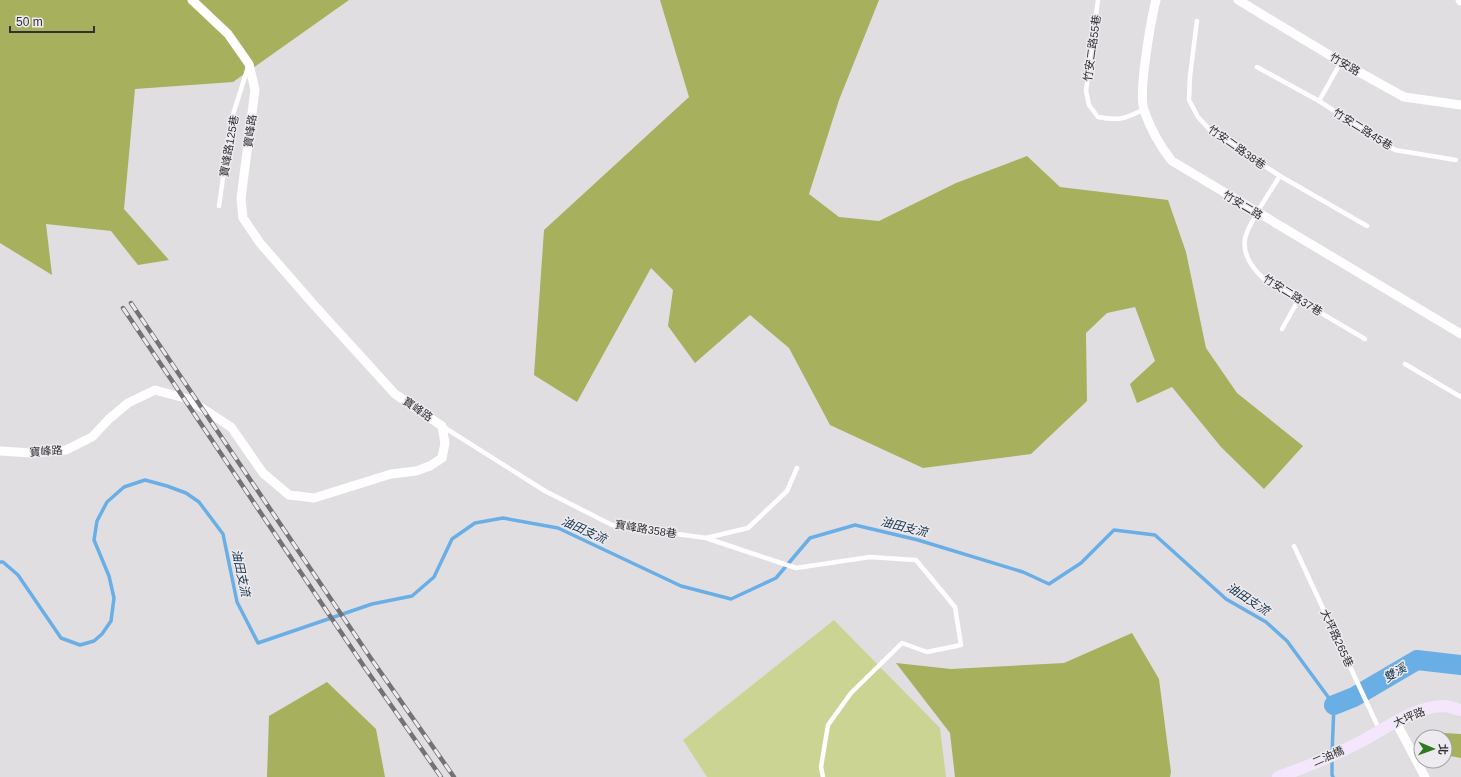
<svg xmlns="http://www.w3.org/2000/svg" width="1461" height="777" viewBox="0 0 1461 777" font-family="Helvetica,'Noto Sans TC',sans-serif">
<style>
.green{fill:#ccd493}
.forest{fill:#a7b05d}
.lines{fill:none;stroke-linecap:round;stroke-linejoin:round}
.stream{stroke:#6aaee6;stroke-width:3.5}
.river{stroke:#6aaee6;stroke-width:20}
.lane{stroke:#fff;stroke-width:4.5}
.street{stroke:#fff;stroke-width:9}
.secondary{stroke:#f3e6fd;stroke-width:12}
.rail-casing{stroke:#747275;stroke-width:4.5}
.rail{stroke:#eeebf0;stroke-width:3;stroke-dasharray:9;stroke-linecap:butt}
.labels{text-anchor:middle;stroke-width:3;stroke-linejoin:round;paint-order:stroke}
.street-label{font-size:11px;fill:#313032;stroke:#eeebf0}
.water-label{font-size:12px;font-style:italic;fill:#15334a;stroke:#eeebf0}
</style>
<rect width="100%" height="100%" fill="#e1dee2"/>
<path class="green" d="M834,620L940,728L946,777H707L683,740Z"/>
<g class="forest">
<path d="M0,0H349L233,82L135,89L124,209L169,260L138,265L111,231L46,224L52,275L0,243Z"/>
<path d="M660,0H879L839,100L809,194L839,217L879,221L956,183L1027,156L1060,187L1168,200L1186,252L1206,348L1237,393L1303,446L1264,489L1221,447L1172,387L1137,403L1130,384L1155,361L1135,307L1107,313L1086,333L1087,401L1031,454L923,468L830,425L789,348L750,315L695,363L668,326L673,290L651,268L577,402L534,375L544,230L689,97Z"/>
<path d="M1132,633L1159,679L1171,772L1170,777H955L950,733L896,663L951,669L1064,663Z"/>
<path d="M327,682L376,729L385,777H267L269,716Z"/>
<path d="M1444,733L1461,734V758L1445,755V737H1443Z"/>
</g>
<g class="lines">
<g class="stream">
<path d="M0,562H3L18,575L61,638L80,645L94,641L102,634L111,621L114,598L109,576L94,540L97,521L107,502L124,487L145,480L167,486L186,493L199,502L223,534L237,602L258,643L372,604L412,596L434,577L452,539L475,523L503,518L558,528L681,586L731,599L776,578L810,538L855,525L918,540L1023,572L1049,584L1081,563L1114,530L1155,535L1226,599L1266,622L1287,641L1334,705L1332,753"/>
<path d="M1332,759V775L1333,777"/>
</g>
<path class="river" d="M1334,705L1354,697L1417,660L1461,665"/>
<g class="lane">
<path d="M1098,0L1086,91L1089,105L1098,117C1118,121 1126,119 1144,109"/>
<path d="M1197,21L1190,76L1189,100L1198,117L1211,131L1280,176L1367,226"/>
<path d="M1257,67L1319,101L1395,150L1456,160"/>
<path d="M1319,101L1341,62"/>
<path d="M1280,176C1271,190 1247,225 1245,239C1242,256 1254,270 1265,280L1365,339"/>
<path d="M219,206L231,121L248,67"/>
<path d="M1282,329L1299,299"/>
<path d="M1405,364L1461,397"/>
<path d="M442,426L545,491L612,525L706,538L748,528L787,491L797,468"/>
<path d="M706,538L796,568L870,557L916,560L955,607L961,645L927,652L902,643L851,693L828,725L821,767L823,777"/>
<path d="M1294,546L1379,729"/>
</g>
<g class="street">
<path d="M1156,0C1151,20 1138,92 1144,110C1150,128 1160,146 1172,161L1461,334"/>
<path d="M1238,0L1341,62L1404,97L1461,105"/>
<path d="M1460,0L1461,1"/>
<path d="M0,451L32,453L66,450L92,437L109,419L128,403L155,390L188,399L231,427L263,473L289,495L314,498L391,474L416,471L430,466L442,458L445,443L442,426L395,394L314,305L260,243L243,218L241,198L255,90L249,64L228,34L192,0"/>
<path d="M1396,722L1425,777"/>
</g>
<path class="secondary" d="M1278,777C1306,767 1334,756 1360,742C1385,729 1413,707 1443,706C1449,706 1455,709 1461,710"/>
<defs>
<g id="rail">
<path d="M131,303L372,660L454,777"/>
<path d="M123,308L363,665L441,777"/>
</g>
</defs>
<use href="#rail" class="rail-casing"/>
<use href="#rail" class="rail"/>
</g>
<g class="labels">
<g class="street-label">
<text transform="translate(1092 48) rotate(-82)" y="4">竹安二路55巷</text>
<text transform="translate(1345 64) rotate(30)" y="4">竹安路</text>
<text transform="translate(1363 129) rotate(32)" y="4">竹安二路45巷</text>
<text transform="translate(250 131) rotate(-82)" y="4">寶峰路</text>
<text transform="translate(229 146) rotate(-80)" y="4">寶峰路125巷</text>
<text transform="translate(1237 147) rotate(35)" y="4">竹安二路38巷</text>
<text transform="translate(1243 205) rotate(31)" y="4">竹安二路</text>
<text transform="translate(1293 295) rotate(32)" y="4">竹安二路37巷</text>
<text transform="translate(418 409) rotate(34)" y="4">寶峰路</text>
<text transform="translate(46 451) rotate(-4)" y="4">寶峰路</text>
<text transform="translate(646 529) rotate(9)" y="4">寶峰路358巷</text>
<text transform="translate(1337 638) rotate(65)" y="4">大坪路265巷</text>
<text transform="translate(1409 717) rotate(-23)" y="4">大坪路</text>
<text transform="translate(1328 756) rotate(-24)" y="4">二油橋</text>
</g>
<g class="water-label">
<text transform="translate(904 527) rotate(14)" y="4">油田支流</text>
<text transform="translate(584 530) rotate(24)" y="4">油田支流</text>
<text transform="translate(241 573) rotate(78)" y="4">油田支流</text>
<text transform="translate(1248 599) rotate(33)" y="4">油田支流</text>
<text transform="translate(1395 673) rotate(-31)" y="4">雙溪</text>
</g>
</g>
<g transform="translate(1433 749) rotate(92)"><circle r="19" fill="#eeebf0" stroke="#a2a0a4"/>
<path d="M0-3L7 15L0 10L-7 15Z" fill="#2f791e"/>
<text y="-6" font-size="11" font-weight="bold" text-anchor="middle" fill="#313032">北</text>
</g>
<path d="M10 26v6h84v-6" fill="none" stroke="#313032" stroke-width="2"/>
<text x="16" y="26" font-size="12" fill="#313032" stroke="#eeebf0" stroke-width="3" paint-order="stroke">50 m</text>
</svg>
